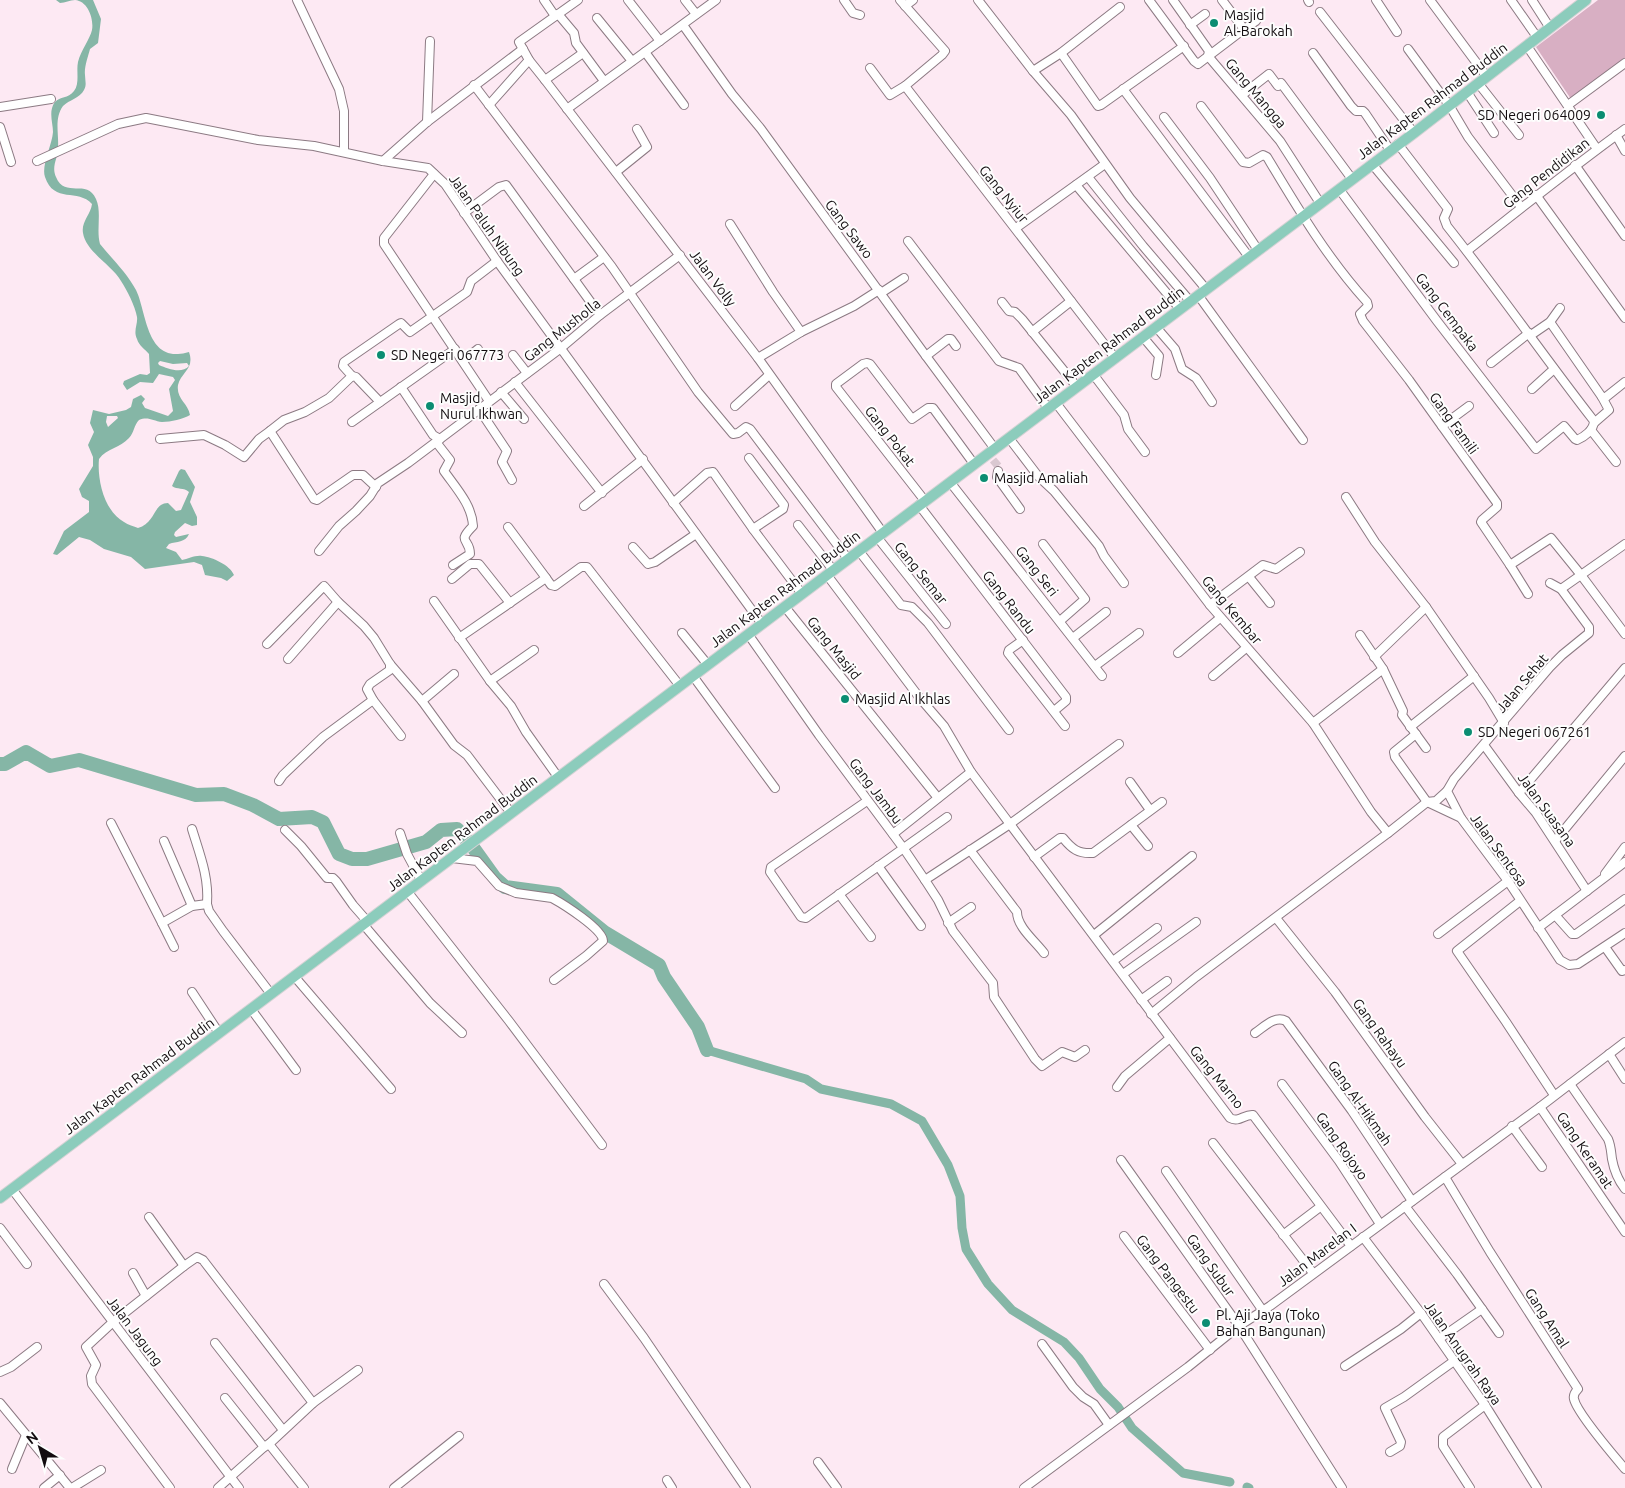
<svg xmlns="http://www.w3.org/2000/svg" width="1625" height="1488" viewBox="0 0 1625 1488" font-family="Ubuntu,sans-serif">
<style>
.green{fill:#d8afc3}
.water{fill:#85b6a6;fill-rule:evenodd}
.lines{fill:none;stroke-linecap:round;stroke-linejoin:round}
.canal{stroke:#85b6a6;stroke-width:9}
.river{stroke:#85b6a6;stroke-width:14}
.minor-tunnel{stroke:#dac8d1;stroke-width:8;stroke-dasharray:8 4;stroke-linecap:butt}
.minor-casing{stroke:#8c7a83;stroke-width:10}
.major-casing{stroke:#d4d3d4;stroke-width:12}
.minor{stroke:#fff;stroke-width:8}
.major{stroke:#8cccbc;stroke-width:10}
.poi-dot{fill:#0b8d72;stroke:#fdfdfd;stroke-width:2}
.labels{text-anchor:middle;stroke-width:4;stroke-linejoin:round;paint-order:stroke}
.poi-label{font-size:14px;fill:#120c0f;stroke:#fdfdfd;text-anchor:start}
.street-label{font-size:14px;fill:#120c0f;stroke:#fdfdfd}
</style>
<rect width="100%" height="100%" fill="#fde9f3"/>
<path class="green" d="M1598,0H1625V58L1571,99L1536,47Z"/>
<path class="water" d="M56,0H93L101,19L98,43L90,49C88,57 84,67 85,75C85,80 87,85 84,90C80,98 69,100 63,106C54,118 59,134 58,147C58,159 51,166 56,177C65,199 87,178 96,199C102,212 96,230 100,244C112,259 127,273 136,290C146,310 146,356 178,354C181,354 185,353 189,352C195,369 181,372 178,385C176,399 188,403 190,415C183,419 171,422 162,422C153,421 148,416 139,420C134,425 134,433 129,438C120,448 107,448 99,459C97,479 104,511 124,522C128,525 134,526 138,528C156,523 153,503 168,503L176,511L181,510L189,492C184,487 177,490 172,486L179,471L181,469L185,470L195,487L190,502L197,517V525L192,526L185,523L175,532L174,535L176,537L189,534C185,543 177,541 169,544L166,548L176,552L182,560C188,559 195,555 202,556C212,557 230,565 234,575L227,581L221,578L205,575L202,565L194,562L145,569L131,557L104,549L90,540L79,537L57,555L53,554L64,531L89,512V501L82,497L79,489L93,466V457L88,445L94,432L90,423L93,410L109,414L126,410L131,407L133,399L141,395L145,399L142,403L145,408L168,416L173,411L169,389L175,380L173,377L159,374L153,383L140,382L127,390L123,384L124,381L140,374L147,375L150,373L149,354C145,349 139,346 137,339C133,331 138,324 137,317C135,306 127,290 121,281C112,265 86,252 83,233C81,222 91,214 92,204C78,188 54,204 45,177C41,166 52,145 53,132C53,123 48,111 55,102C60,96 68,99 74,91C80,83 76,71 78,62C81,50 90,39 92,30C94,19 88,1 75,0C70,0 65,3 60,3ZM160,361L173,364L187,363L189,366C182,374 168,369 159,365L158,363ZM107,416H117L118,418L108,427L106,422Z"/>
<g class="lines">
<g class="canal">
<path d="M707,1050L806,1079L821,1089L891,1104L922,1121L948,1165L960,1196L962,1228L966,1249L988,1284L1012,1310L1064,1342L1079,1358L1100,1389L1118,1407L1132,1428L1183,1473L1230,1482"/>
<path d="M1247,1487L1249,1488"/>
</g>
<path class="river" d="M0,764H5L26,752L50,766L79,760L196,795L224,794L253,805L279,819L312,817L323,822L339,854L352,859H367L426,842L441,830L457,829L472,846L495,878L505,887L557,894L604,932L659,965L664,977L698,1027L707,1050"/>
<path class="minor-tunnel" d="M993,460L999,467L998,471"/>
<defs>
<g id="minor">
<path d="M297,0L339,89L344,111V152"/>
<path d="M544,0L555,16"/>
<path d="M578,0L519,42L529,60L545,80L758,358L883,533"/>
<path d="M628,0L660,41"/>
<path d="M685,0L696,14"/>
<path d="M844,0L853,13L860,15"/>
<path d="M900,0L945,51L942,55L905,86"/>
<path d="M978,0L1033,71L1071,115L1130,198L1206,289"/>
<path d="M1149,0L1194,61L1198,64L1244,29L1222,0"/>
<path d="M1173,0L1209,51L1208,56L1280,141L1320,203"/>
<path d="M1308,0L1309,2"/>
<path d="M1376,0L1397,32"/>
<path d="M1430,0L1487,77"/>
<path d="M1511,0L1537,37"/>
<path d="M1532,0L1550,28"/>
<path d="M905,6L913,0"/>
<path d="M1320,12L1414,133"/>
<path d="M558,14L574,33L576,43L604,81"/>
<path d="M597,18L632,61"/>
<path d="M683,25L732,94L761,129L926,356L995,449"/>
<path d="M1190,25L1205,14"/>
<path d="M1244,29L1256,21"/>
<path d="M1527,46L1597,149"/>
<path d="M1408,49L1449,105L1468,137L1521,207"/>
<path d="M645,52L684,105"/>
<path d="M1061,53L1098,106L1101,105L1184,46"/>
<path d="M1313,53L1351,106L1356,111H1363L1365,113L1390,150"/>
<path d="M870,68L890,95L905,86L1115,358"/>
<path d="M1033,71L1061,53L1120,7"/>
<path d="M545,80L583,53"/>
<path d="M1478,83L1519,135"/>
<path d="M474,85L612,267L698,392L733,434L738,433L746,427L750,429L848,559"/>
<path d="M1123,89L1249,257"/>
<path d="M1467,92L1494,133"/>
<path d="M1242,95L1269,74L1278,86L1281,83L1352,179"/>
<path d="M489,105L529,60"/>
<path d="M1568,105L1625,63"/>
<path d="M1201,106L1243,162L1249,163L1263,155L1267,157C1297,207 1327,258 1367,302L1368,306L1360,314L1363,321L1409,380L1497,503V507L1482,520L1481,522L1510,565L1551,538L1581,575L1625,634"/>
<path d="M0,107L51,99"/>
<path d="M567,109L716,0"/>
<path d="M1164,117L1210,178L1258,250"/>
<path d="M427,122L430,41"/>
<path d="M0,127L11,162"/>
<path d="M1616,135L1625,151"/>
<path d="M37,161L118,124L146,118L258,140L314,146L383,161L428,168L445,184L497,261L762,624"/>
<path d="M383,161L427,122L523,49"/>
<path d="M1372,164L1454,263"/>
<path d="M1575,165L1625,236"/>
<path d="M616,172L647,147L637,129"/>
<path d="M434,174L384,238V244L489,401"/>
<path d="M1088,177L1143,246L1190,301"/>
<path d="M1076,185L1180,309"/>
<path d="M1339,189L1437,321L1536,449L1564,426L1575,439L1577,440C1584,437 1594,430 1594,421C1544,357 1498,290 1447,226L1444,218L1448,209L1398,144"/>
<path d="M1536,195L1625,318"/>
<path d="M464,213L499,187L506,185L600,315"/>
<path d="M730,224L773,292L801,332"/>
<path d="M1016,228L1105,164"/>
<path d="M908,241L999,361L1019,368L1048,408"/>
<path d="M1467,251C1519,210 1571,168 1625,129"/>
<path d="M574,279L604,257"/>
<path d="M881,293L904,278"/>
<path d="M1198,295L1303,440"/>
<path d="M1002,302L1009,311L1015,312L1022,319L1077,387"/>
<path d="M1550,322L1602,397H1606L1625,382"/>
<path d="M1156,327L1175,349L1182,369L1196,378L1212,402"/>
<path d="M1032,332L1071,301"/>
<path d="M1531,335L1550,322L1560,308"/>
<path d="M1143,337L1159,356L1156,375"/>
<path d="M513,355L527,373"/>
<path d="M926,356L948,339H951L956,346"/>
<path d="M758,358L801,332L854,306L879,290"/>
<path d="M463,361L478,349"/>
<path d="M1491,363L1529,333"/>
<path d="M1093,374L1124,415L1128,429L1145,452"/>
<path d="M352,376L356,377L380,402"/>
<path d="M515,382L602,493"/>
<path d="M401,387L433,435L440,439"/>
<path d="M1532,389L1554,369"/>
<path d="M501,392L524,419"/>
<path d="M1056,403L1210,605L1313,723L1371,812L1388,833"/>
<path d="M735,406L769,375"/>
<path d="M479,409L507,451L502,462L512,480"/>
<path d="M352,422L455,349"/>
<path d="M1594,423L1609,410L1602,397"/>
<path d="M1442,426L1469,406"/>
<path d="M1591,430L1616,462"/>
<path d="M270,431L314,499L317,500L353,475H363L376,487"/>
<path d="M1009,438L1038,476L1054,491L1099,546L1104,556L1124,583"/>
<path d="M160,439L204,435L225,445L244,457L259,439L270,431L284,420L305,412L329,398L352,376L343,366L344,362L399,324L401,323L410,332L467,292L471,281L497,261"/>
<path d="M436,442L450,460L444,471C456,488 472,505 473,526C456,543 470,538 470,554L453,565"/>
<path d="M749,458L784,505L783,509L753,529"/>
<path d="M998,471L997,477L1020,509"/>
<path d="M950,482L1102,676"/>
<path d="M1346,497L1375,542L1426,607L1489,698L1504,723"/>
<path d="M925,501L836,387V384L863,364L867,363L870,364L912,419L928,408H933L974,464"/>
<path d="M673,503L707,473L713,472L753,529L802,594"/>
<path d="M919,505L1066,697V701L1054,711"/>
<path d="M584,506L643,459"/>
<path d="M798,525L833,570"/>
<path d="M877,537L946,624"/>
<path d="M1043,544L1085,599L1060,621"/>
<path d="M633,547L648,564L655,562L696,534"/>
<path d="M319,551L339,526L356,511L370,496L378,483L408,463L561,348L600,315L680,255"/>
<path d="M859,551L901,605L912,607L928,623L1009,730"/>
<path d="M1510,565L1528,594"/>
<path d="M827,575L919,697L944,726L971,772L1230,1118C1239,1123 1244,1114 1253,1115L1351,1246"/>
<path d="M1249,577L1270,603"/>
<path d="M546,578L551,585L555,586L581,567H587L680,686"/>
<path d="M452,579L470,564H479L510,603"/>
<path d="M1550,583L1561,589"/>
<path d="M434,601L490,681L511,706L526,732L558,777"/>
<path d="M1210,605L1263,565L1276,569L1300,552"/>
<path d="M785,607L938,798"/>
<path d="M682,633L708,665"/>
<path d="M748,634L819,735L904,849L925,880L938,900L953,931L993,983L994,997L1035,1059L1042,1066L1062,1052L1075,1057L1085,1050"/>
<path d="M1360,635L1383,669"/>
<path d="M459,638L546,578L508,527"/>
<path d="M1073,638L1106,612"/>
<path d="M1023,640L1009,650L1008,653L1065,726"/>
<path d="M267,644L324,586L338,602L364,626L374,638L390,664L422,701L454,745L467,755L511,813"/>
<path d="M1178,653L1220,618"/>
<path d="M1374,657L1426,607"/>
<path d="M288,659L338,602"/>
<path d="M1095,666L1139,633"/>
<path d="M693,676L775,788"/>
<path d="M1213,676L1246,648"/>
<path d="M490,681L534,650"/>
<path d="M373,700L401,736"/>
<path d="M422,701L454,674"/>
<path d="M1313,723L1383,669L1403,711L1402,715L1426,748"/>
<path d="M1410,727L1474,676"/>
<path d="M1416,734L1394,752L1395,757L1427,802L1461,818L1508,881L1560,960L1569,965L1578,964L1625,933"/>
<path d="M1484,745L1519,793L1536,813L1587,891"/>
<path d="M279,781L283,775L323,737L373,700L367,689L370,684L390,670V664"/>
<path d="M1130,782L1150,810"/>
<path d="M1519,793L1625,668"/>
<path d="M867,801L771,867L770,872L801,917L806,918L947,817"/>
<path d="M1461,818L1447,791L1454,779L1550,667L1562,655L1589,633V627L1561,589L1625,544"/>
<path d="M111,823L162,923L192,906L207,904L209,911L223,931L271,994"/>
<path d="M1131,825L1148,846"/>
<path d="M192,829C200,855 209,877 207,904"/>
<path d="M285,830L301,846L327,878H333L336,881L353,905L367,921"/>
<path d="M400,833L407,854L421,880"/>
<path d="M893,834L971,772"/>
<path d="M164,841L192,906"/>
<path d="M1555,841L1625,756"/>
<path d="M970,850L1017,912C1017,927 1035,941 1044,953"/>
<path d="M1034,857L1060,838H1063C1072,849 1078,854 1093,853L1162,802"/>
<path d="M452,858L477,861L499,886L516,893L552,898C563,904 603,929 603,941L586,956L554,980"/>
<path d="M878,866L921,926"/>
<path d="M1605,874L1625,847"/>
<path d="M925,880L1010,824L1119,744"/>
<path d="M407,891L509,1021L602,1145"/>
<path d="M839,894L871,937"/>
<path d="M1520,901L1457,951L1506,1022L1554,1095"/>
<path d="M1555,915L1572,934H1576L1625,899"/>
<path d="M1276,918L1335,992L1425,1117L1462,1164"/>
<path d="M162,923L174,947"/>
<path d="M948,923L971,907"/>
<path d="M363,924L430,1003L462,1033"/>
<path d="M1538,928L1625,862"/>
<path d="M1438,934L1508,881"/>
<path d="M1094,935L1192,856"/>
<path d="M1605,947L1622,971L1625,970"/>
<path d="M1113,961L1157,928"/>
<path d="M1123,974L1196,922"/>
<path d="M294,976L391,1089"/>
<path d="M192,992L219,1033"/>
<path d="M1141,1000L1167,981"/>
<path d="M251,1009L296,1070"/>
<path d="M1151,1014L1196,977L1388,833L1427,802L1436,801L1447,791"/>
<path d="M1255,1033C1264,1027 1275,1015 1286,1021L1352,1111L1412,1201"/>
<path d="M1609,1054L1625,1079"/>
<path d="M1282,1084L1339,1161L1380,1224"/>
<path d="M1570,1084L1608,1139C1611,1146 1611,1152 1612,1159C1614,1170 1618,1180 1625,1189"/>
<path d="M1117,1087L1125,1076L1170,1038"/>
<path d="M1540,1107L1625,1232"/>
<path d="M1512,1126L1542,1167"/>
<path d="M1213,1143L1313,1273"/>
<path d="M1121,1160L1239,1326L1342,1488"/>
<path d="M1166,1171L1263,1311"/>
<path d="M1445,1177L1490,1252L1578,1389C1575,1392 1573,1395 1574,1399C1577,1413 1614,1456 1625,1469"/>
<path d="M12,1189L239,1488"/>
<path d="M1405,1206L1457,1274L1499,1333"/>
<path d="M149,1217L184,1266"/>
<path d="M0,1228L27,1264"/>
<path d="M1283,1235L1320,1207"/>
<path d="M1124,1236L1210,1350"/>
<path d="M1363,1237L1423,1316L1485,1405L1537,1488"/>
<path d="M133,1273L146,1296"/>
<path d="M604,1284L644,1338L746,1488"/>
<path d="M1439,1339L1482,1309"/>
<path d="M215,1343L283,1430"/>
<path d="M1042,1344L1073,1387L1083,1397L1094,1404L1109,1425"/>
<path d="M1345,1366L1401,1329L1421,1313"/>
<path d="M0,1372L11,1367L37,1347"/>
<path d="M225,1398L264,1447"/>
<path d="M0,1403L70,1488"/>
<path d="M269,1444L304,1488"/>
<path d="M1390,1452L1400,1446L1401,1442L1385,1408L1404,1397L1454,1361"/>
<path d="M818,1462L837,1488"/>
<path d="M12,1469L26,1435"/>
<path d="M667,1480L672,1488"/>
<path d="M44,1488L60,1475"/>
<path d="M72,1488L101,1470"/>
<path d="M170,1488L92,1384L91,1376L96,1365L86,1347L113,1322L184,1266L197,1257L203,1260L313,1403"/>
<path d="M218,1488L264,1447L269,1444L313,1403L358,1370"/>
<path d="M394,1488L459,1436"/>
<path d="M1024,1488L1188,1367L1239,1326L1270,1306L1540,1107L1625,1042"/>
<path d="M1470,1488L1443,1446V1437L1485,1405"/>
</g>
<path id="major" d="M0,1198L1414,133L1586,0"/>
</defs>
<use href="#minor" class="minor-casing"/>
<use href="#major" class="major-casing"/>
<use href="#minor" class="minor"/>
<use href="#major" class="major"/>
</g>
<g class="poi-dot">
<circle cx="1214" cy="23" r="5"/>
<circle cx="1601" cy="115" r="5"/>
<circle cx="381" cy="355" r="5"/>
<circle cx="430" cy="406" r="5"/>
<circle cx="984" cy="478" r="5"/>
<circle cx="845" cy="699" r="5"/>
<circle cx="1468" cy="732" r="5"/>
<circle cx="1206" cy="1323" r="5"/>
</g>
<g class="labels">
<g class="poi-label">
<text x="1224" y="20">Masjid<tspan x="1224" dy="16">Al-Barokah</tspan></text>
<text x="1591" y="120" text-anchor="end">SD Negeri 064009</text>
<text x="391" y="360">SD Negeri 067773</text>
<text x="440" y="403">Masjid<tspan x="440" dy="16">Nurul Ikhwan</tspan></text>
<text x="994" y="483">Masjid Amaliah</text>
<text x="855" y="704">Masjid Al Ikhlas</text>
<text x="1478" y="737">SD Negeri 067261</text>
<text x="1216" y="1320">Pl. Aji Jaya (Toko<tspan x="1216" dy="16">Bahan Bangunan)</tspan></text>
</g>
<g class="street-label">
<text transform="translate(1256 93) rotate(50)" y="5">Gang Mangga</text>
<text transform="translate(1432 101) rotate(-37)" y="5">Jalan Kapten Rahmad Buddin</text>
<text transform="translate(1546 173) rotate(-38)" y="5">Gang Pendidikan</text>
<text transform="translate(1004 194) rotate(51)" y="5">Gang Nyiur</text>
<text transform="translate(487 225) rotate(55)" y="5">Jalan Paluh Nibung</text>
<text transform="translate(849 229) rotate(53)" y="5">Gang Sawo</text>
<text transform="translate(713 278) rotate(53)" y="5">Jalan Volly</text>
<text transform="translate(1447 312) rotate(53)" y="5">Gang Cempaka</text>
<text transform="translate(562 330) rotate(-38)" y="5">Gang Musholla</text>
<text transform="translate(1109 345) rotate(-37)" y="5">Jalan Kapten Rahmad Buddin</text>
<text transform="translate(1454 423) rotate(54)" y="5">Gang Famili</text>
<text transform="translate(890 436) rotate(52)" y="5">Gang Pokat</text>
<text transform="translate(1037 571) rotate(52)" y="5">Gang Seri</text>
<text transform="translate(921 573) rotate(51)" y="5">Gang Semar</text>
<text transform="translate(785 589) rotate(-37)" y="5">Jalan Kapten Rahmad Buddin</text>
<text transform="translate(1009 602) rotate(52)" y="5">Gang Randu</text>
<text transform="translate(1232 610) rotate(50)" y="5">Gang Kembar</text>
<text transform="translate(834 648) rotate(51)" y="5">Gang Masjid</text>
<text transform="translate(1522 683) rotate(-50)" y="5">Jalan Sehat</text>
<text transform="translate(876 791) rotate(53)" y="5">Gang Jambu</text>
<text transform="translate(1547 810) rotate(54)" y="5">Jalan Suasana</text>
<text transform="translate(462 833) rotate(-37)" y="5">Jalan Kapten Rahmad Buddin</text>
<text transform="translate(1499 850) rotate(54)" y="5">Jalan Sentosa</text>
<text transform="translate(1380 1033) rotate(54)" y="5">Gang Rahayu</text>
<text transform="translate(139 1076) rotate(-37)" y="5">Jalan Kapten Rahmad Buddin</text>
<text transform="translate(1217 1077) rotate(51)" y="5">Gang Marno</text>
<text transform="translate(1360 1103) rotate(55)" y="5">Gang Al-Hikmah</text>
<text transform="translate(1342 1146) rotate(55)" y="5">Gang Rojoyo</text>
<text transform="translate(1585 1150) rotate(56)" y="5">Gang Keramat</text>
<text transform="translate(1317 1255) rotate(-37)" y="5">Jalan Marelan I</text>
<text transform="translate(1211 1265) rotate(55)" y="5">Gang Subur</text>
<text transform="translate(1168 1274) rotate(53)" y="5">Gang Pangestu</text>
<text transform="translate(1547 1318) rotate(57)" y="5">Gang Amal</text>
<text transform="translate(135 1331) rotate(53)" y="5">Jalan Jagung</text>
<text transform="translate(1463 1353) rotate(55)" y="5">Jalan Anugrah Raya</text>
</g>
</g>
<g transform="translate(40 1448) rotate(322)" stroke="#fdfdfd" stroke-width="4" paint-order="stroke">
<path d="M0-4L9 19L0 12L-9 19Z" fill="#120c0f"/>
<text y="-8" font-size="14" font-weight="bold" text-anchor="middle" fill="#120c0f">N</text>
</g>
</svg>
